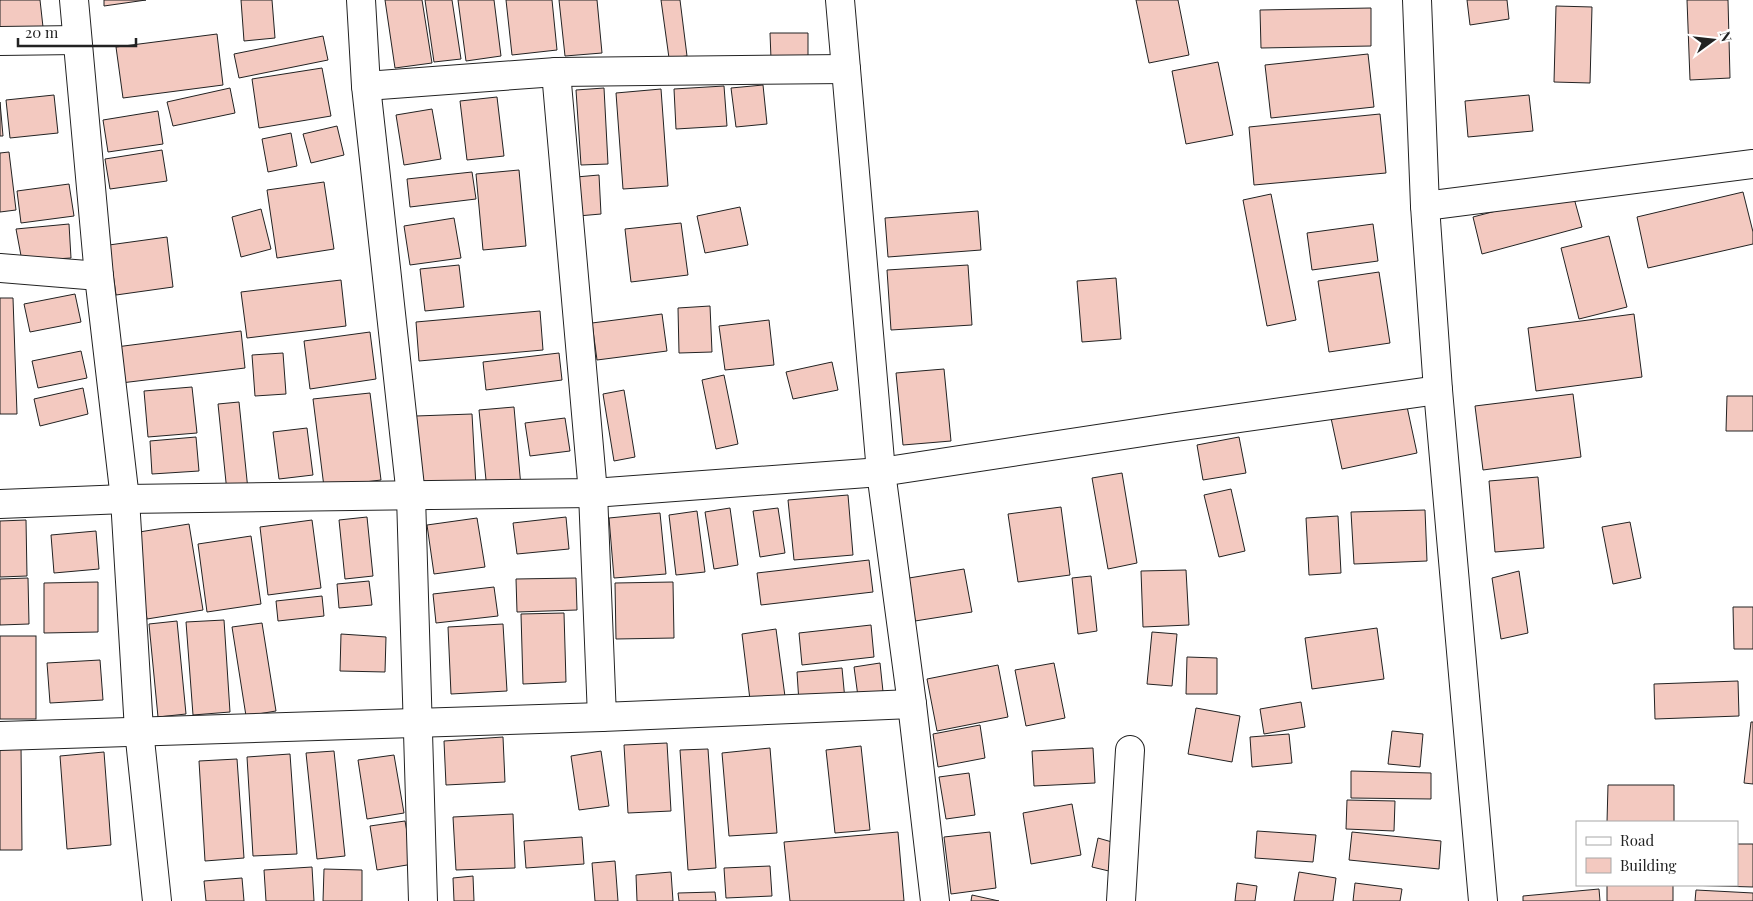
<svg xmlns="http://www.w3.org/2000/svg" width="1753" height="901" viewBox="0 0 1753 901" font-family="'Playfair Display',serif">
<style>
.building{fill:#f3c9c0;stroke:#222}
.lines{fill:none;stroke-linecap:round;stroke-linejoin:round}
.minor-casing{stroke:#222;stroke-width:30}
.minor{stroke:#fff;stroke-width:28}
</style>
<rect width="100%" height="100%" fill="#fff"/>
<g class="building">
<path d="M0,0H40L43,27L0,32Z"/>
<path d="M104,0H146L104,6Z"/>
<path d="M241,0H272L275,38L244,41Z"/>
<path d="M385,0H422L432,63L395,68Z"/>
<path d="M425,0H452L461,59L434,62Z"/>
<path d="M458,0H494L501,56L466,61Z"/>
<path d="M506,0H552L557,50L512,55Z"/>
<path d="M559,0H597L602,53L565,56Z"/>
<path d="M661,0H680L687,56L669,58Z"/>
<path d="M1136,0H1178L1189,55L1149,63Z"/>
<path d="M1467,0H1507L1509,19L1470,25Z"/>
<path d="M1687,0H1728L1730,78L1690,80Z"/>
<path d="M1556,6L1592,7L1590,83L1554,82Z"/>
<path d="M1371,8V46L1261,48L1260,10Z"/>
<path d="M770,33H808V59H771Z"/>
<path d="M217,34L223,85L123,98L116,47Z"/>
<path d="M323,36L328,60L239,78L234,54Z"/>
<path d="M1368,54L1374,107L1271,118L1265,65Z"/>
<path d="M1218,62L1233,135L1186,144L1172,71Z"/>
<path d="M322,68L331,116L259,128L252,79Z"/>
<path d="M763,85L767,124L736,127L731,88Z"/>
<path d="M724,86L727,126L676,129L674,89Z"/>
<path d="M230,88L235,113L173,126L167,102Z"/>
<path d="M604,88L608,164L581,165L576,90Z"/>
<path d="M661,89L668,186L623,189L616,93Z"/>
<path d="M54,95L58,133L10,138L6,100Z"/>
<path d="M1529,95L1533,131L1468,137L1465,101Z"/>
<path d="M497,97L504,156L467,160L460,101Z"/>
<path d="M0,102L3,136H0Z"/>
<path d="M432,109L441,159L404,165L396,115Z"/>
<path d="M158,111L163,144L108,152L103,120Z"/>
<path d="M1380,114L1386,173L1254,185L1249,127Z"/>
<path d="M337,126L344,155L311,163L303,134Z"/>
<path d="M291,133L297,166L268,172L262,139Z"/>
<path d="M162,150L167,181L110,189L105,159Z"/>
<path d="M9,152L16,210L0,212V153Z"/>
<path d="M519,170L526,246L483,250L476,174Z"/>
<path d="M472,172L476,199L410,207L407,179Z"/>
<path d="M599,175L601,214L578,216L576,177Z"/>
<path d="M324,182L334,249L277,258L267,190Z"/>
<path d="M69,184L74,216L21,223L17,191Z"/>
<path d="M1572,191L1582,227L1482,254L1473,217Z"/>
<path d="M1743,192L1753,232V244L1648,268L1637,217Z"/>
<path d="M1271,194L1296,320L1267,326L1243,200Z"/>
<path d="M740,207L748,245L705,253L697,216Z"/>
<path d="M261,209L271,249L241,257L232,217Z"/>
<path d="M978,211L981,250L888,257L885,218Z"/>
<path d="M454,218L461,258L410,265L404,226Z"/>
<path d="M681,223L688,275L631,282L625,229Z"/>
<path d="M69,224L71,258L22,261L16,229Z"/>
<path d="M1373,224L1378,261L1312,270L1307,233Z"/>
<path d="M1609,236L1627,307L1579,319L1561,248Z"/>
<path d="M167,237L173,287L116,295L109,245Z"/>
<path d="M459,265L464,307L425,311L420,269Z"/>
<path d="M968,265L972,325L891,330L887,270Z"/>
<path d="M1379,272L1390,343L1329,352L1318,281Z"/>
<path d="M1116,278L1121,339L1082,342L1077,281Z"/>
<path d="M341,280L346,326L247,338L241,292Z"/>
<path d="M75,294L81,322L30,332L24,304Z"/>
<path d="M0,298H13L17,414H0Z"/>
<path d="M710,306L712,352L679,353L678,308Z"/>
<path d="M540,311L543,350L419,361L416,322Z"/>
<path d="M662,314L667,351L597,360L592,323Z"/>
<path d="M1634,314L1642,377L1536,391L1528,328Z"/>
<path d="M769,320L774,365L725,370L719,326Z"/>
<path d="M241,331L245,368L121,383L116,347Z"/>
<path d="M370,332L376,379L310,389L304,341Z"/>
<path d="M81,351L87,378L38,388L32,361Z"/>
<path d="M283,353L286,394L255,396L252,355Z"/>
<path d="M559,353L562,380L486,390L483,362Z"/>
<path d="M832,362L838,390L793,399L786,372Z"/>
<path d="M944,369L951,441L903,445L896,373Z"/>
<path d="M724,375L738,444L716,449L702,380Z"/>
<path d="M192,387L197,433L148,437L144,391Z"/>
<path d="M83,388L88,414L40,426L34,399Z"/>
<path d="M624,390L635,457L614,461L603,394Z"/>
<path d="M370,393L381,480L324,487L313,399Z"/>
<path d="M1573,394L1581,457L1483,470L1475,406Z"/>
<path d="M1727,396H1753V431H1726Z"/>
<path d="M239,402L248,490L227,492L218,404Z"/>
<path d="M1406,402L1417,453L1342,469L1331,418Z"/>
<path d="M514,407L521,487L487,490L479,410Z"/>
<path d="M472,414L476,487L420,490L416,416Z"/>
<path d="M565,418L570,451L530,456L525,423Z"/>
<path d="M307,428L313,475L279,479L273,432Z"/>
<path d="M196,437L199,471L152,474L150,441Z"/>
<path d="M1239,437L1246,473L1203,480L1197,445Z"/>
<path d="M1122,473L1137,563L1108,569L1092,478Z"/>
<path d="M1538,477L1544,548L1495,552L1489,481Z"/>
<path d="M1231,489L1245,551L1219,557L1204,495Z"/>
<path d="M848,495L853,555L794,560L788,500Z"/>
<path d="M1061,507L1070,575L1018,582L1008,514Z"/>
<path d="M730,508L738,565L714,569L705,512Z"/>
<path d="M778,508L785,553L760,557L753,511Z"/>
<path d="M1425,510L1427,561L1354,564L1351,512Z"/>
<path d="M697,511L705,572L676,575L669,515Z"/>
<path d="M660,513L666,574L614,578L609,518Z"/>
<path d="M1338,516L1341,573L1309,575L1306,518Z"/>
<path d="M367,517L373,576L345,579L339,520Z"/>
<path d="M566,517L569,549L517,554L513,523Z"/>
<path d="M477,518L485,567L434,574L427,525Z"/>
<path d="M26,520L27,576L0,577V521Z"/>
<path d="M312,520L321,588L268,595L260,527Z"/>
<path d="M1630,522L1641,578L1613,584L1602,527Z"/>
<path d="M189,524L203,610L147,619L133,533Z"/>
<path d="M96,531L99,569L54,573L51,535Z"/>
<path d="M251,536L261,604L207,612L198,544Z"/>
<path d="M869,560L873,592L761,605L757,573Z"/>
<path d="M964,569L972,612L915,621L909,578Z"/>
<path d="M1186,570L1189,625L1143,627L1141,571Z"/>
<path d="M1519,571L1528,633L1501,639L1492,578Z"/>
<path d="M1091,576L1097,631L1078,634L1072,578Z"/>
<path d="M28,578L29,624L0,625V579Z"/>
<path d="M576,578L577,610L517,612L516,579Z"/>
<path d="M369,581L372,605L339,608L337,584Z"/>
<path d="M98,582V632L44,633V583Z"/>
<path d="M673,582L674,638L616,639L615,583Z"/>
<path d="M494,587L498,616L436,623L433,594Z"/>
<path d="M322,596L324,616L278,621L276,601Z"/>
<path d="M1733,607H1753V649H1734Z"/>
<path d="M564,613L566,682L523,684L521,614Z"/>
<path d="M224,620L230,712L193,715L186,622Z"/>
<path d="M177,621L186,714L158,717L149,624Z"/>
<path d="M262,623L276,711L246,716L232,627Z"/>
<path d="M503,624L507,691L451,694L448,627Z"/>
<path d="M871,625L874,657L802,665L799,633Z"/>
<path d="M1377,628L1384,679L1312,689L1305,638Z"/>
<path d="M776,629L786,704L751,708L742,634Z"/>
<path d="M1152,632L1177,634L1172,686L1147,684Z"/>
<path d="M341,634L386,637L385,672L340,671Z"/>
<rect x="0" y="636" width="36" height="83"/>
<path d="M1187,657L1217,658V694H1186Z"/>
<path d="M100,660L103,700L50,703L47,663Z"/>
<path d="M880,663L884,701L859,704L854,667Z"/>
<path d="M1054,663L1065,718L1026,726L1015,670Z"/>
<path d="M998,665L1008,717L937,731L927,679Z"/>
<path d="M842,668L845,700L799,703L797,672Z"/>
<path d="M1738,681L1739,716L1655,719L1654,684Z"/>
<path d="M1301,702L1305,727L1264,734L1260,709Z"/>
<path d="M1196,708L1240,716L1232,762L1188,754Z"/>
<path d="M1751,722H1753V784L1744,783Z"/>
<path d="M980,725L985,758L938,767L933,734Z"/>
<path d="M1392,731L1423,734L1420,767L1388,764Z"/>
<path d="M1289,734L1292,763L1252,767L1250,737Z"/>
<path d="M503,737L505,782L446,785L444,741Z"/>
<path d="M667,743L671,811L628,813L624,745Z"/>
<path d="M0,744H21L22,850H0Z"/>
<path d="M861,746L870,830L835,833L826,750Z"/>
<path d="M770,748L777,833L729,836L722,753Z"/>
<path d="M1093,748L1095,783L1034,786L1032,751Z"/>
<path d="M708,749L716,868L688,870L680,750Z"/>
<path d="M334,751L345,856L317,859L306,753Z"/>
<path d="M601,751L609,806L579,810L571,756Z"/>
<path d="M104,752L111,845L67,849L60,756Z"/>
<path d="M290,754L297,854L253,856L247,757Z"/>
<path d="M394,755L404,813L367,819L358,760Z"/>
<path d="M237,759L244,858L205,861L199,761Z"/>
<path d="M1351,771L1431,773V799L1351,798Z"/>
<path d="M969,773L975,815L946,819L939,777Z"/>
<path d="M1608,785H1674V822H1607Z"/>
<path d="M1347,800L1395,801L1394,831L1346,829Z"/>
<path d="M1072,804L1081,855L1031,864L1023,813Z"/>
<path d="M513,814L515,868L456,870L453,817Z"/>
<path d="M405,821L413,864L377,870L370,826Z"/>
<path d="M1257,831L1316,835L1313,862L1255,858Z"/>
<path d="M898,832L904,901H790L784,842Z"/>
<path d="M990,832L996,888L951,894L944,837Z"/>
<path d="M1352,832L1441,841L1439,869L1349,860Z"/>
<path d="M582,837L584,864L526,868L524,841Z"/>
<path d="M1098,838L1119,844L1113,872L1092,867Z"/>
<path d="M1737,844H1753V887L1686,885H1737Z"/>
<path d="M615,861L618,901H595L592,863Z"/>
<path d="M770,866L772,896L726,898L724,868Z"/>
<path d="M312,867L314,901H266L264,870Z"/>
<path d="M324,869L362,870V901H323Z"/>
<path d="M671,872L673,901H637L636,875Z"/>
<path d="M1299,872L1336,878L1333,901H1294Z"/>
<path d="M473,876L474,901H454L453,878Z"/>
<path d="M242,878L244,901H206L204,881Z"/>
<path d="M1237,883L1257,886L1255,901H1235Z"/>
<path d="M1355,883L1402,889L1400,901H1353Z"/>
<rect x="1607" y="885" width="66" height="16"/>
<path d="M1599,889L1600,901H1523V896Z"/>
<path d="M1696,890L1753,893V901H1695Z"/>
<path d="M715,892L716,901H679L678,893Z"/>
<path d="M972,895L999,901H971Z"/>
</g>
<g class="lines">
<defs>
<g id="minor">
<path d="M74,0L99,276L125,499L139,730L157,901"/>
<path d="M361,0L366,86L411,496L423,901"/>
<path d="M840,0L881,472L912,704L935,901"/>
<path d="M1417,0L1425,206L1438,390L1483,901"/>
<path d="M0,41L77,40"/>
<path d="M556,72L593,493L602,717L912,704"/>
<path d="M366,86L556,72L846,69"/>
<path d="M1425,206L1753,164"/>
<path d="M0,268L99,276"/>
<path d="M0,504L125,499L593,493L881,472L1176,427L1438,390"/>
<path d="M0,736L602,717"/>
<path d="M1121,901L1130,750"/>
</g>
</defs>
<use href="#minor" class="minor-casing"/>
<use href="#minor" class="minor"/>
</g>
<rect x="1576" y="821" width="162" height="65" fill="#ffffff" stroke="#a7a7a7"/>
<rect x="1586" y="837" width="25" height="8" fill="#ffffff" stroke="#a7a7a7"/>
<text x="1620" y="846" font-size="15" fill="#222222">Road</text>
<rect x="1586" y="858" width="25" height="15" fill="#f3c9c0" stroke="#a7a7a7"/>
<text x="1620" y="871" font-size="15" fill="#222222">Building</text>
<g transform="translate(1713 40) rotate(75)" stroke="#ffffff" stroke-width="4" paint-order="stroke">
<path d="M0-4L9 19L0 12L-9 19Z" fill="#222222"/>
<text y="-8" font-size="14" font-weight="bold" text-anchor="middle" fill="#222222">N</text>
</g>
<path d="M18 38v8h118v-8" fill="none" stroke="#222222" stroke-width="2.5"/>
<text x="25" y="38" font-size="15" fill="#222222" stroke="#ffffff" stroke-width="4" paint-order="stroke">20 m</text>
</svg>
